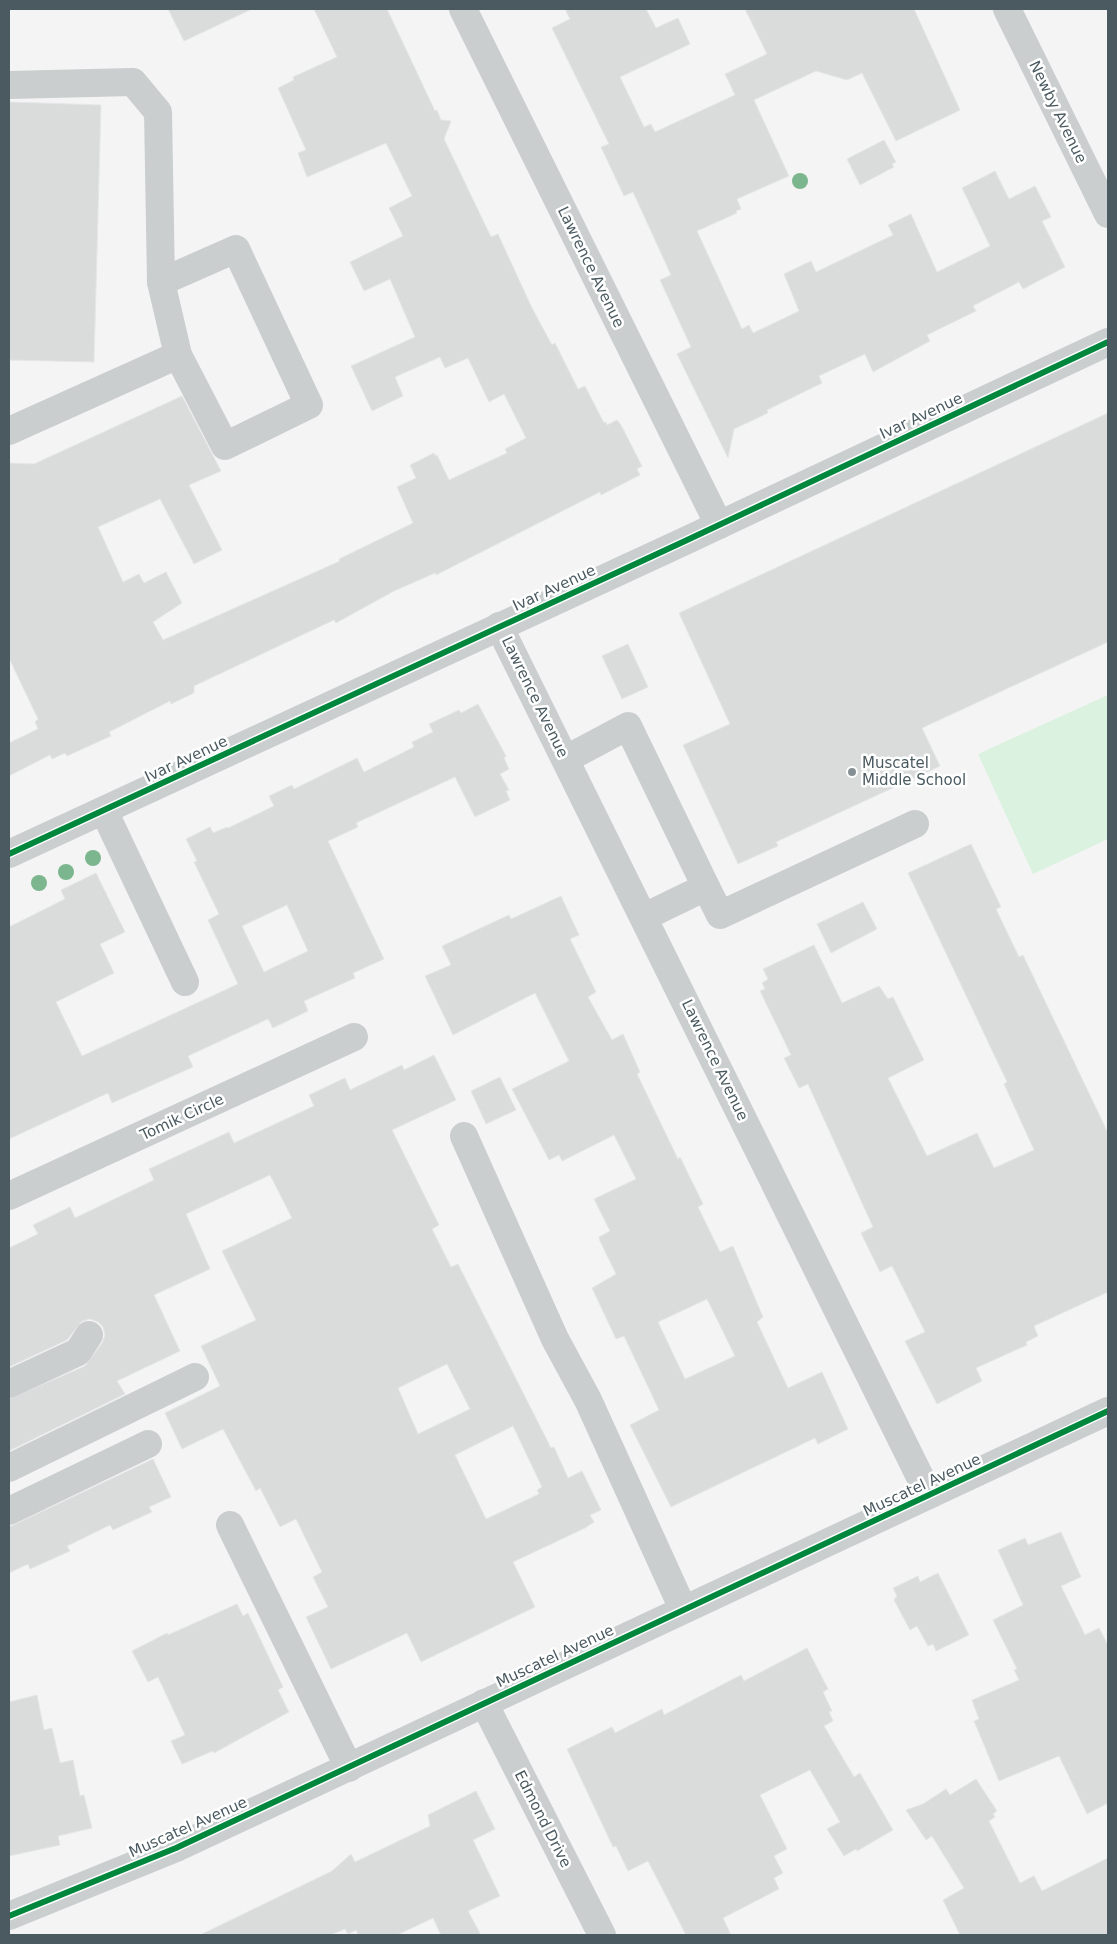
<svg xmlns="http://www.w3.org/2000/svg" width="1117" height="1944" viewBox="0 0 1117 1944" font-family="'DejaVu Sans',sans-serif">
<style>
.green{fill:#daf2df}
.building{fill:#dadcdc;stroke:#e5e6e7;fill-rule:evenodd}
.lines{fill:none;stroke-linecap:round;stroke-linejoin:round}
.minor{stroke:#cacecf;stroke-width:28}
.cycleway-casing{stroke:#fff;stroke-width:9}
.cycleway{stroke:#00873e;stroke-width:6}
.tree{fill:#7cb68e}
.poi-dot{fill:#869094;stroke:#fff;stroke-width:2}
.labels{text-anchor:middle;stroke-width:5;stroke-linejoin:round;paint-order:stroke}
.street-label{font-size:15px;fill:#4a5a60;stroke:#fff}
.poi-label{font-size:15px;fill:#4a5a60;stroke:#fff;text-anchor:start}
</style>
<rect width="100%" height="100%" fill="#f4f4f4"/>
<path class="green" d="M1108,695V839L1033,874L978,754Z"/>
<g class="building">
<path d="M168,9H252L184,41Z"/>
<path d="M314,9H387L435,111L437,110L441,120L451,121L444,139L491,237L498,234L532,308L552,345L555,343L578,389L585,386L604,423L606,422L607,425L617,420L621,425L642,466L637,469L640,475L601,495L600,492L436,575L435,573L394,591L336,623L334,620L194,686V693L171,704L170,701L109,732L111,736L67,756L65,753L52,759L50,755L9,776V743L38,729L35,722L38,719L9,658V463L34,464L182,396L221,471L189,485L222,550L194,564L160,499L98,527L123,582L139,574L144,583L166,572L182,603L153,622L163,640L340,561L339,559L413,523L397,487L416,478L410,465L434,453L435,456L437,455L449,480L507,453L505,449L526,438L504,394L489,402L468,358L445,368L440,357L395,377L403,396L372,411L351,366L415,337L390,279L364,291L350,262L403,236L389,208L412,196L386,143L307,177L298,153L306,150L278,88L294,80L293,77L337,57Z"/>
<path d="M565,9H646L656,28L678,18L690,44L620,77L644,127L651,124L655,132L735,95L725,74L767,54L745,9H914L960,110L896,141L862,73L847,80L816,71L754,100L789,176L737,199L741,209L736,211L737,213L697,231L742,329L749,325L753,333L799,311L784,274L811,261L816,272L893,235L888,225L911,214L937,272L990,246L962,188L995,171L1009,199L1035,186L1051,217L1042,221L1065,267L1023,289L1019,282L973,306L976,311L927,335L930,341L873,372L865,354L819,376L822,383L767,410L768,413L734,429L728,458L677,354L691,347L660,280L671,275L633,192L624,196L601,147L609,144L552,28L570,19Z"/>
<path d="M9,102L101,105L94,362L9,360Z"/>
<path d="M884,140L896,162L892,164L894,167L860,185L847,159Z"/>
<path d="M1108,413V642L922,728L940,766L776,842L778,846L738,864L683,745L730,724L679,613Z"/>
<path d="M628,644L648,687L622,699L602,656Z"/>
<path d="M478,704L506,756L504,758L509,769L500,774L509,790L506,791L510,800L475,817L455,777L356,823L358,827L328,841L384,959L353,973L355,978L304,1001L308,1011L273,1028L268,1019L188,1056L193,1067L112,1103L108,1093L9,1139V927L65,899L61,890L96,873L125,932L100,944L114,973L56,1002L82,1056L238,984L208,920L219,914L194,862L197,861L186,839L210,827L213,833L227,827L228,828L274,806L269,796L292,785L294,789L357,758L364,772L414,747L412,742L433,732L429,724L459,710L461,713ZM287,905L308,951L264,972L242,926Z"/>
<path d="M971,844L1001,907L996,909L1019,957L1023,955L1108,1133V1292L1034,1326L1038,1336L1026,1342L1027,1345L976,1368L982,1381L937,1404L905,1341L925,1332L892,1266L880,1272L861,1233L873,1227L808,1084L799,1088L784,1058L791,1055L760,991L765,989L762,983L768,979L763,969L814,945L842,1003L879,986L888,999L893,997L924,1060L888,1078L927,1156L977,1133L994,1168L1034,1150L1004,1084L1007,1082L908,873Z"/>
<path d="M561,896L579,935L570,939L596,992L588,997L612,1040L623,1034L640,1072L637,1074L678,1159L680,1157L703,1204L698,1207L720,1252L733,1246L763,1317L757,1322L788,1388L822,1372L848,1429L818,1444L815,1438L671,1507L630,1425L659,1410L624,1336L616,1339L592,1288L616,1274L600,1241L599,1237L610,1231L594,1199L636,1179L614,1135L562,1161L559,1155L549,1160L512,1089L569,1061L535,993L453,1035L425,976L451,965L442,946L509,915L511,919ZM707,1299L735,1356L685,1379L658,1322Z"/>
<path d="M863,902L877,929L831,953L817,924Z"/>
<path d="M434,1055L456,1100L392,1130L439,1225L432,1229L451,1267L458,1264L551,1448L554,1447L568,1478L582,1471L601,1510L590,1515L594,1522L585,1528L513,1562L535,1607L421,1662L407,1633L331,1669L306,1617L328,1607L313,1577L322,1572L296,1519L280,1527L260,1488L256,1491L223,1429L182,1449L165,1413L220,1386L201,1346L256,1320L222,1251L292,1218L270,1175L186,1214L210,1269L154,1295L180,1351L117,1381L125,1394L9,1451V1399L85,1366L102,1343L105,1335L103,1327L98,1322L90,1319L82,1321L67,1340L9,1367V1248L38,1234L33,1225L70,1207L75,1218L154,1180L149,1169L229,1132L234,1143L314,1106L309,1095L345,1078L350,1090L402,1065L404,1070ZM447,1364L470,1409L418,1434L398,1388ZM513,1426L542,1487L537,1490L539,1494L486,1519L455,1455Z"/>
<path d="M500,1077L516,1110L486,1124L471,1091Z"/>
<path d="M153,1459L171,1497L149,1507L152,1512L113,1530L110,1525L67,1546L70,1551L30,1569L28,1564L9,1573V1527Z"/>
<path d="M1061,1532L1081,1577L1061,1586L1085,1635L1099,1628L1108,1645V1803L1087,1814L1059,1756L999,1781L974,1721L979,1719L972,1700L1019,1680L1014,1670L1017,1669L993,1620L1023,1605L998,1550L1025,1538L1028,1545Z"/>
<path d="M938,1573L969,1635L936,1651L933,1644L928,1646L917,1626L910,1630L894,1600L897,1596L893,1588L918,1576L920,1582Z"/>
<path d="M237,1604L243,1616L248,1613L283,1687L278,1690L289,1712L214,1753L213,1751L182,1764L171,1741L185,1735L158,1677L148,1682L132,1651L167,1633L168,1635Z"/>
<path d="M807,1648L828,1689L823,1692L832,1711L829,1712L833,1721L824,1726L854,1777L860,1773L893,1830L857,1851L856,1849L844,1856L827,1829L840,1822L810,1770L760,1795L787,1849L774,1856L783,1873L774,1878L779,1889L723,1918L731,1935H686L648,1861L628,1871L616,1846L613,1847L567,1749L612,1727L615,1733L662,1709L664,1715L741,1675L744,1681Z"/>
<path d="M37,1695L44,1730L52,1728L60,1763L73,1760L80,1796L84,1795L92,1828L58,1836L60,1845L9,1856V1702Z"/>
<path d="M976,1779L997,1811L993,1814L995,1817L989,1821L1020,1883L1034,1876L1042,1891L1108,1858V1935H960L943,1900L964,1888L932,1836L926,1840L906,1810L923,1804L946,1789L950,1795Z"/>
<path d="M476,1791L495,1829L473,1840L500,1896L468,1911L481,1935H441L433,1918L397,1935H358L356,1930L348,1934L345,1929L330,1935H200L332,1871L351,1854L355,1862L430,1826L428,1815Z"/>
</g>
<g class="lines">
<g class="minor">
<path d="M463,9L719,525"/>
<path d="M1007,9L1108,214"/>
<path d="M9,85L133,82L158,112L161,282L236,249L309,405L225,446L178,355L9,431"/>
<path d="M161,282L178,355"/>
<path d="M499,626L929,1495"/>
<path d="M566,759L628,726L706,887L644,917"/>
<path d="M104,811L185,982"/>
<path d="M9,854L685,541L1108,342"/>
<path d="M706,887L720,915L915,824"/>
<path d="M464,1136L555,1339L588,1400L683,1609"/>
<path d="M9,1196L354,1037"/>
<path d="M9,1384L78,1352L89,1335"/>
<path d="M9,1468L195,1377"/>
<path d="M9,1511L148,1444"/>
<path d="M230,1525L349,1768"/>
<path d="M484,1703L602,1935"/>
<path d="M9,1916L176,1848L1108,1411"/>
</g>
<defs>
<g id="cycleway">
<path d="M9,854L685,541L1108,342"/>
<path d="M9,1916L176,1848L1108,1411"/>
</g>
</defs>
<use href="#cycleway" class="cycleway-casing"/>
<use href="#cycleway" class="cycleway"/>
</g>
<g class="tree">
<circle cx="800" cy="181" r="8"/>
<circle cx="93" cy="858" r="8"/>
<circle cx="66" cy="872" r="8"/>
<circle cx="39" cy="883" r="8"/>
</g>
<circle class="poi-dot" cx="852" cy="772" r="5"/>
<g class="labels">
<g class="street-label">
<text transform="translate(1058 112) rotate(64)" y="5">Newby Avenue</text>
<text transform="translate(591 267) rotate(64)" y="5">Lawrence Avenue</text>
<text transform="translate(921 416) rotate(-25)" y="5">Ivar Avenue</text>
<text transform="translate(554 588) rotate(-25)" y="5">Ivar Avenue</text>
<text transform="translate(535 697) rotate(64)" y="5">Lawrence Avenue</text>
<text transform="translate(186 759) rotate(-25)" y="5">Ivar Avenue</text>
<text transform="translate(715 1060) rotate(64)" y="5">Lawrence Avenue</text>
<text transform="translate(182 1117) rotate(-25)" y="5">Tomik Circle</text>
<text transform="translate(922 1485) rotate(-25)" y="5">Muscatel Avenue</text>
<text transform="translate(555 1656) rotate(-25)" y="5">Muscatel Avenue</text>
<text transform="translate(543 1819) rotate(63)" y="5">Edmond Drive</text>
<text transform="translate(188 1827) rotate(-24)" y="5">Muscatel Avenue</text>
</g>
<g class="poi-label">
<text x="862" y="768">Muscatel<tspan x="862" dy="17">Middle School</tspan></text>
</g>
</g>
<rect width="1117" height="1944" fill="none" stroke="#4a5a60" stroke-width="20"/>
</svg>
